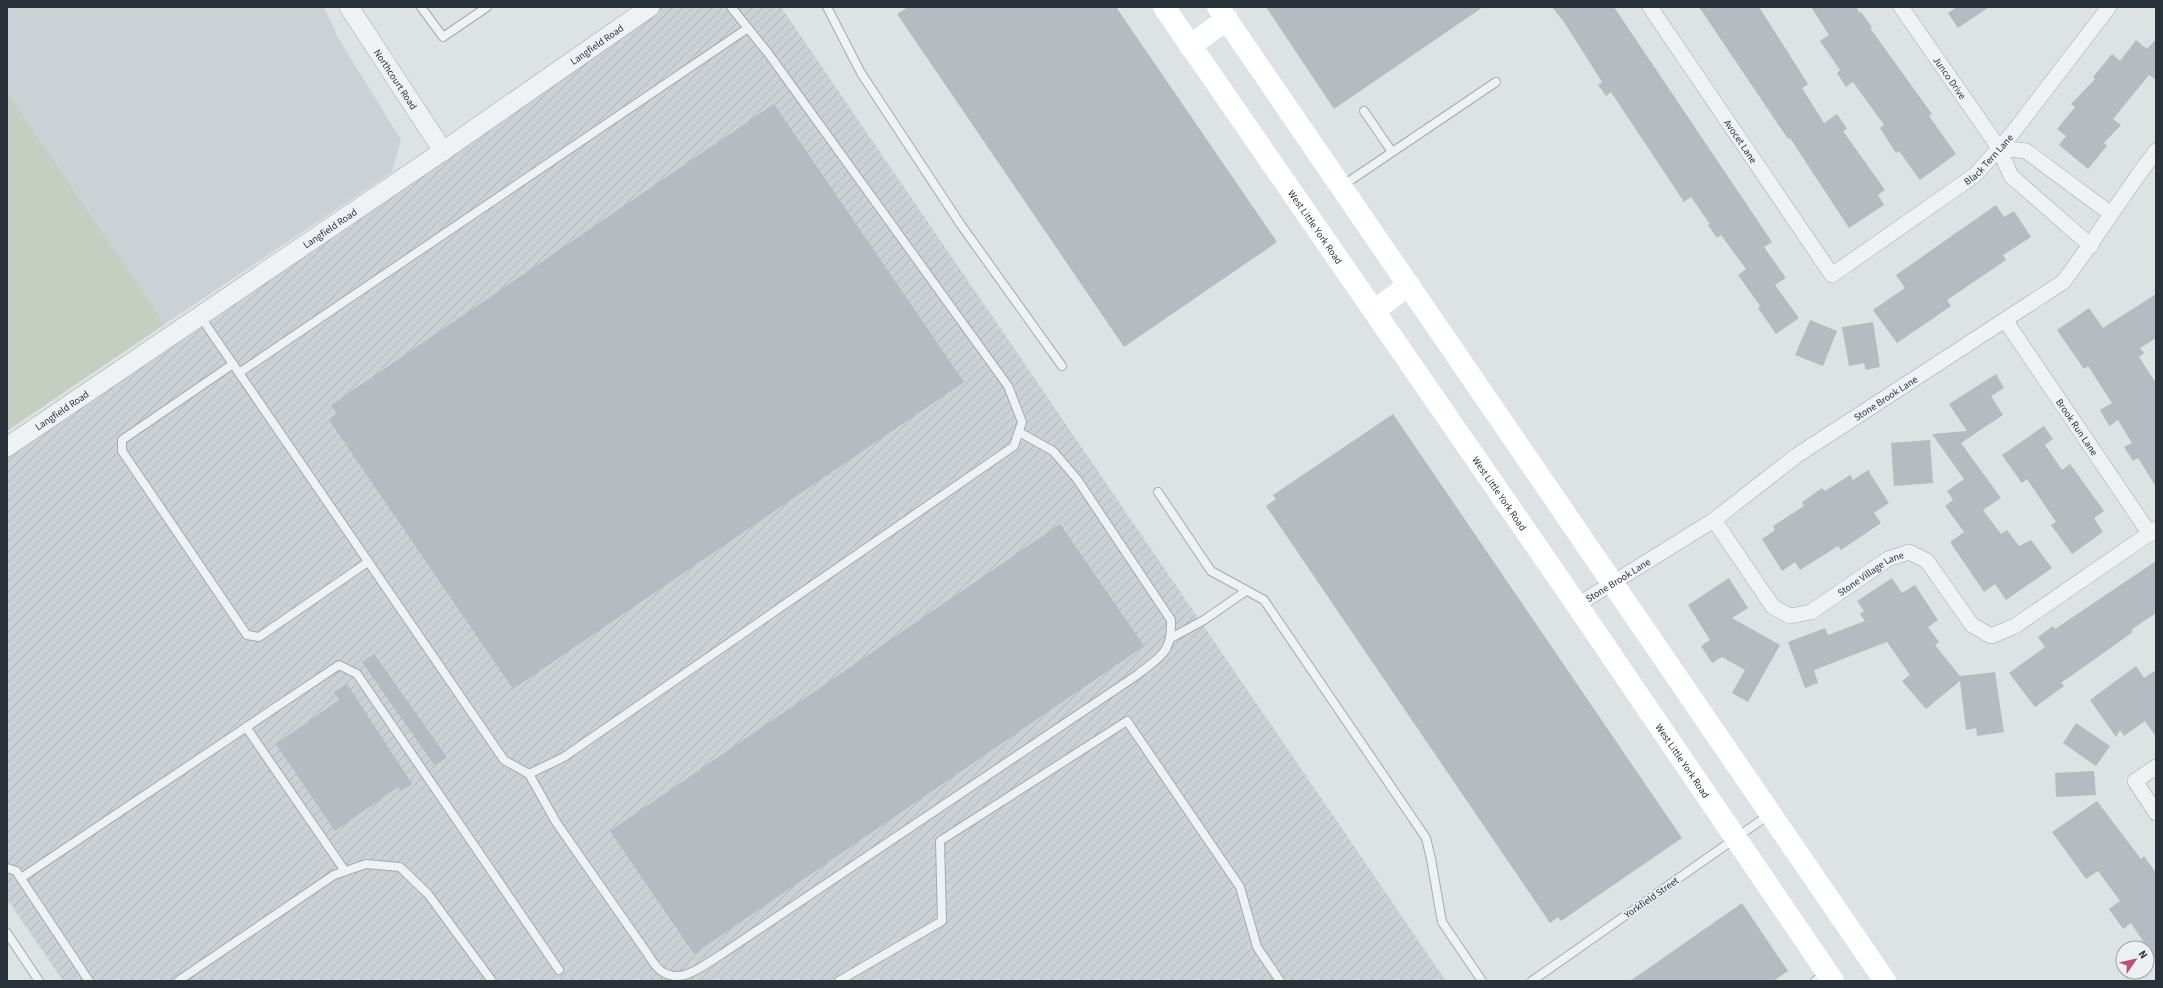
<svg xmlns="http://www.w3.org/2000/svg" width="2163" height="988" viewBox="0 0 2163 988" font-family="'Source Sans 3',sans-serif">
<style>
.built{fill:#ccd1d6}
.industrial{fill:url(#industrial-furrows)}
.grass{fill:#c5cec0}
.building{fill:#b5bbc1}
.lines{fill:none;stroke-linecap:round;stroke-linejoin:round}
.service-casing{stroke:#a3a9ae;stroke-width:10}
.minor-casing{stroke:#a3a9ae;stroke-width:16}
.tertiary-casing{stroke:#a3a9ae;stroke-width:20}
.service{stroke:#eff2f4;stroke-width:8}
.minor{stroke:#eff2f4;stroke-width:15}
.tertiary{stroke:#eff2f4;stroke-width:19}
.secondary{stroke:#fff;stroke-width:22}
.labels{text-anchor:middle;stroke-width:3.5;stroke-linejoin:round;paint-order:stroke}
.street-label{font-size:10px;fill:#29313a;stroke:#ecf0f3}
</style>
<defs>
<pattern id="industrial-furrows" width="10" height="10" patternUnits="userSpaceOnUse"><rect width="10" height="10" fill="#ccd1d6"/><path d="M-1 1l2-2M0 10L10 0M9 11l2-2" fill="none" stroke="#afb4b8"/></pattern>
</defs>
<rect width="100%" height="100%" fill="#dde2e5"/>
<path class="built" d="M7,7H324L337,36L401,140L392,172L165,324L7,92Z"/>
<path class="industrial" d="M662,7H781L1446,981H63L7,899V458Z"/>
<path class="grass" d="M7,92L165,324L7,431Z"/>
<g class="building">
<path d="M908,7H1116L1277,242L1124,347L897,14Z"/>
<path d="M1266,7H1483L1334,109Z"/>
<path d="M1552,7H1614L1772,242L1764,247L1786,278L1775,285L1799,318L1776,334L1758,308L1760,306L1738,275L1746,269L1721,235L1717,238L1708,225L1710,224L1691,197L1684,202L1611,92L1606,96L1598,85L1602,82L1564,22Z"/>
<path d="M1699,7H1759L1808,84L1802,88L1824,123L1837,114L1847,129L1843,131L1885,190L1878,195L1884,205L1849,228L1790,138L1788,139Z"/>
<path d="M1811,7H1856L1860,13L1861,12L1872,27L1870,28L1932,114L1929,116L1956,154L1920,180L1899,151L1896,153L1880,128L1884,125L1853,82L1846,87L1837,73L1840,70L1820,41L1829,35Z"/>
<path d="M1957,7H1989L1958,28L1948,13Z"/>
<path d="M2156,39V80L2149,75L2113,119L2121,125L2104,143L2107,146L2088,169L2059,145L2066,136L2057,129L2075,107L2071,104L2095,79L2093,77L2112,54L2120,61L2136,40L2147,49Z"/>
<path d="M774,104L964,382L513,689L329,420L337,414L331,405Z"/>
<path d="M1996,205L2004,217L2014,211L2031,237L2003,255L2006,260L1947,300L1951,306L1897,343L1873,310L1905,288L1896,275Z"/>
<path d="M2156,294V338L2140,348L2144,353L2139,357L2156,383V487L2138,458L2133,461L2124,447L2132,443L2118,420L2109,426L2100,410L2112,403L2088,366L2084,369L2057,330L2089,308L2103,328Z"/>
<path d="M1810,320L1837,331L1823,366L1795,355Z"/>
<path d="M1873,322L1880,367L1866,370L1864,363L1849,366L1842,327Z"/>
<path d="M1996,374L2004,388L1991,396L2003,415L1961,443L2001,498L1983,510L2001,534L2007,530L2019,546L2031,540L2052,568L2006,600L1995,584L1984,592L1950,542L1964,532L1945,506L1953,500L1947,491L1964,479L1932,434L1967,431L1949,404Z"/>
<path d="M1393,414L1682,838L1561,921L1558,917L1550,923L1266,506L1276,499L1273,495Z"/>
<path d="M2044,426L2053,439L2045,445L2062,470L2070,464L2104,511L2094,518L2103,532L2072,554L2051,525L2056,522L2027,479L2022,483L2002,455Z"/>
<path d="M1930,440L1933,483L1894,486L1891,443Z"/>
<path d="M1868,470L1889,503L1874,513L1881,523L1841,550L1838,546L1800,570L1795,562L1782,571L1762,539L1775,530L1773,526L1804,506L1802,502L1822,488L1825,491L1850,475L1853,480Z"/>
<path d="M1060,524L1144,646L694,954L610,831Z"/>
<path d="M2156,561V613L2131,630L2133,632L2061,683L2064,686L2035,707L2009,673L2045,647L2038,637L2053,626L2055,629Z"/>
<path d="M1729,578L1748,608L1732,618L1780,645L1748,702L1732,693L1745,670L1722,657L1712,663L1701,646L1710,640L1688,605Z"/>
<path d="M1892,578L1902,593L1915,585L1938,620L1928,627L1939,642L1935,645L1960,676L1995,672L2004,732L1977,736L1976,728L1966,730L1960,681L1926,709L1902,681L1910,675L1887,642L1814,670L1818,683L1805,688L1788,642L1825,628L1828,635L1865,621L1860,614L1864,611L1857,601Z"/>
<path d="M374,654L447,757L435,766L362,662Z"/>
<path d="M2136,666L2144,678L2156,670V737L2145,721L2124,736L2120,730L2116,737L2090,700Z"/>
<path d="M347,684L412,784L401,791L398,787L335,831L276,744L339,700L334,692Z"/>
<path d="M2076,723L2110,746L2096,766L2063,743Z"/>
<path d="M2094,771L2096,795L2056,797L2055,773Z"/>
<path d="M2097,801L2141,859L2144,856L2156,873V961L2131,923L2123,929L2109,909L2120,901L2098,871L2086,879L2052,832Z"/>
<path d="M1742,903L1788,971L1773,981H1630Z"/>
</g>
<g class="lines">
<defs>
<g id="service">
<path d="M421,7L443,37L487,7"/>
<path d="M827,7L861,73L961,225L1062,366"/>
<path d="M1364,111L1392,152"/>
<path d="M1342,186L1496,82"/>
<path d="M200,316L504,760L529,774L564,757L1014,446L1022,422L1008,386L768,53L731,7"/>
<path d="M233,364L122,440V451L247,635L259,637L368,562"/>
<path d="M239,373L748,28"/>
<path d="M1158,492L1211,571L1264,600L1426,838L1431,859L1442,922L1482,981"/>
<path d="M1171,638L1204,620L1246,591"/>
<path d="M246,727L345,871"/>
<path d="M529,774L556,822L645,950C650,957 654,965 660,970C680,987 705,964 722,954L1137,675C1161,656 1172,653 1171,620L1077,479L1053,451L1019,432"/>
<path d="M7,868L16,871L89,981"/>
<path d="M21,878L339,665L357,674L559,970"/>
<path d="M7,933L39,981"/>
<path d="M178,981L334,875L366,864L400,867L428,894L492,981"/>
<path d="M839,981L942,921L940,841L1127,721L1240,887L1257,947L1280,981"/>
<path d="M1532,981L1770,814"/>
<path d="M1815,981L1826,972"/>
</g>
<g id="minor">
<path id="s1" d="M1650,7L1832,275L1975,175L2011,135L2109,7"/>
<path id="s2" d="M1901,7L1999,148L2011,176L2091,246"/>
<path d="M1999,148L2026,151L2111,214"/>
<path id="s3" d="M2005,320L2150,534"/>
<path id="s4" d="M1714,520L1773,607L1790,616L1811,612L1888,559L1909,552L1927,561L1972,625L1991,636L2015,626L2156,529"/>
<path id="s5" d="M1577,605L1714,520L1796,456L2063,282C2096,239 2123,194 2156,151"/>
<path d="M2156,767L2135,781L2156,813"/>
</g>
<g id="tertiary">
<path id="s6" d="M349,7L443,151"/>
<path id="s7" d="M7,447L443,151L650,7"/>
</g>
</defs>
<use href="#service" class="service-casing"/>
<use href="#minor" class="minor-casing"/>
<use href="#tertiary" class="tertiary-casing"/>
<use href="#service" class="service"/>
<use href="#minor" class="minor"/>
<use href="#tertiary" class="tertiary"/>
<g class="secondary">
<path id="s8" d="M1164,7L1577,605L1833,981"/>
<path d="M1218,7L1885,981"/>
<path d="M1190,46L1227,19"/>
<path d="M1374,311L1409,285"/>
</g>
</g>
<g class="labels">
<g class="street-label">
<text dy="4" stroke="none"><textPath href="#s7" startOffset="714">Langfield Road</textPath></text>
<text dy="4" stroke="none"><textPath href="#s2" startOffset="86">Junco Drive</textPath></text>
<text dy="4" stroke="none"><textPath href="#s6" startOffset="86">Northcourt Road</textPath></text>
<text dy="4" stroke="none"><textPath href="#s1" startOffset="162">Avocet Lane</textPath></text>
<text dy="4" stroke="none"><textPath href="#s1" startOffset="519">Black Tern Lane</textPath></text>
<text dy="4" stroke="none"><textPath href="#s8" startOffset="267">West Little York Road</textPath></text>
<text dy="4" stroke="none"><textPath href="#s7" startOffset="390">Langfield Road</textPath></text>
<text dy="4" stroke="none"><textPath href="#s5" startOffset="372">Stone Brook Lane</textPath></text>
<text dy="4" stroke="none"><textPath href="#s7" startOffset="66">Langfield Road</textPath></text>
<text dy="4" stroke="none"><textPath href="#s3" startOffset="129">Brook Run Lane</textPath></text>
<text dy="4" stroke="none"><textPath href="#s8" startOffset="591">West Little York Road</textPath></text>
<text dy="4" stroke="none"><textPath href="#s4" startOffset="217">Stone Village Lane</textPath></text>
<text dy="4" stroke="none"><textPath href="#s5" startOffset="48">Stone Brook Lane</textPath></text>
<text dy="4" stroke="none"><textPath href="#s8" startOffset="915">West Little York Road</textPath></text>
<text transform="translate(1651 897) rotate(-35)" y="4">Yorkfield Street</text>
</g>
</g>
<rect width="2163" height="988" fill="none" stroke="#29313a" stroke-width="16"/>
<g transform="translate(2135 960) rotate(56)"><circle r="19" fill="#ecf0f3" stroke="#9ea4a9"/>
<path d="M0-3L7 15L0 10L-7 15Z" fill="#bd5070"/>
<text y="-6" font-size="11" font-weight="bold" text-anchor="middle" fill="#29313a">N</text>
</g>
</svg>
